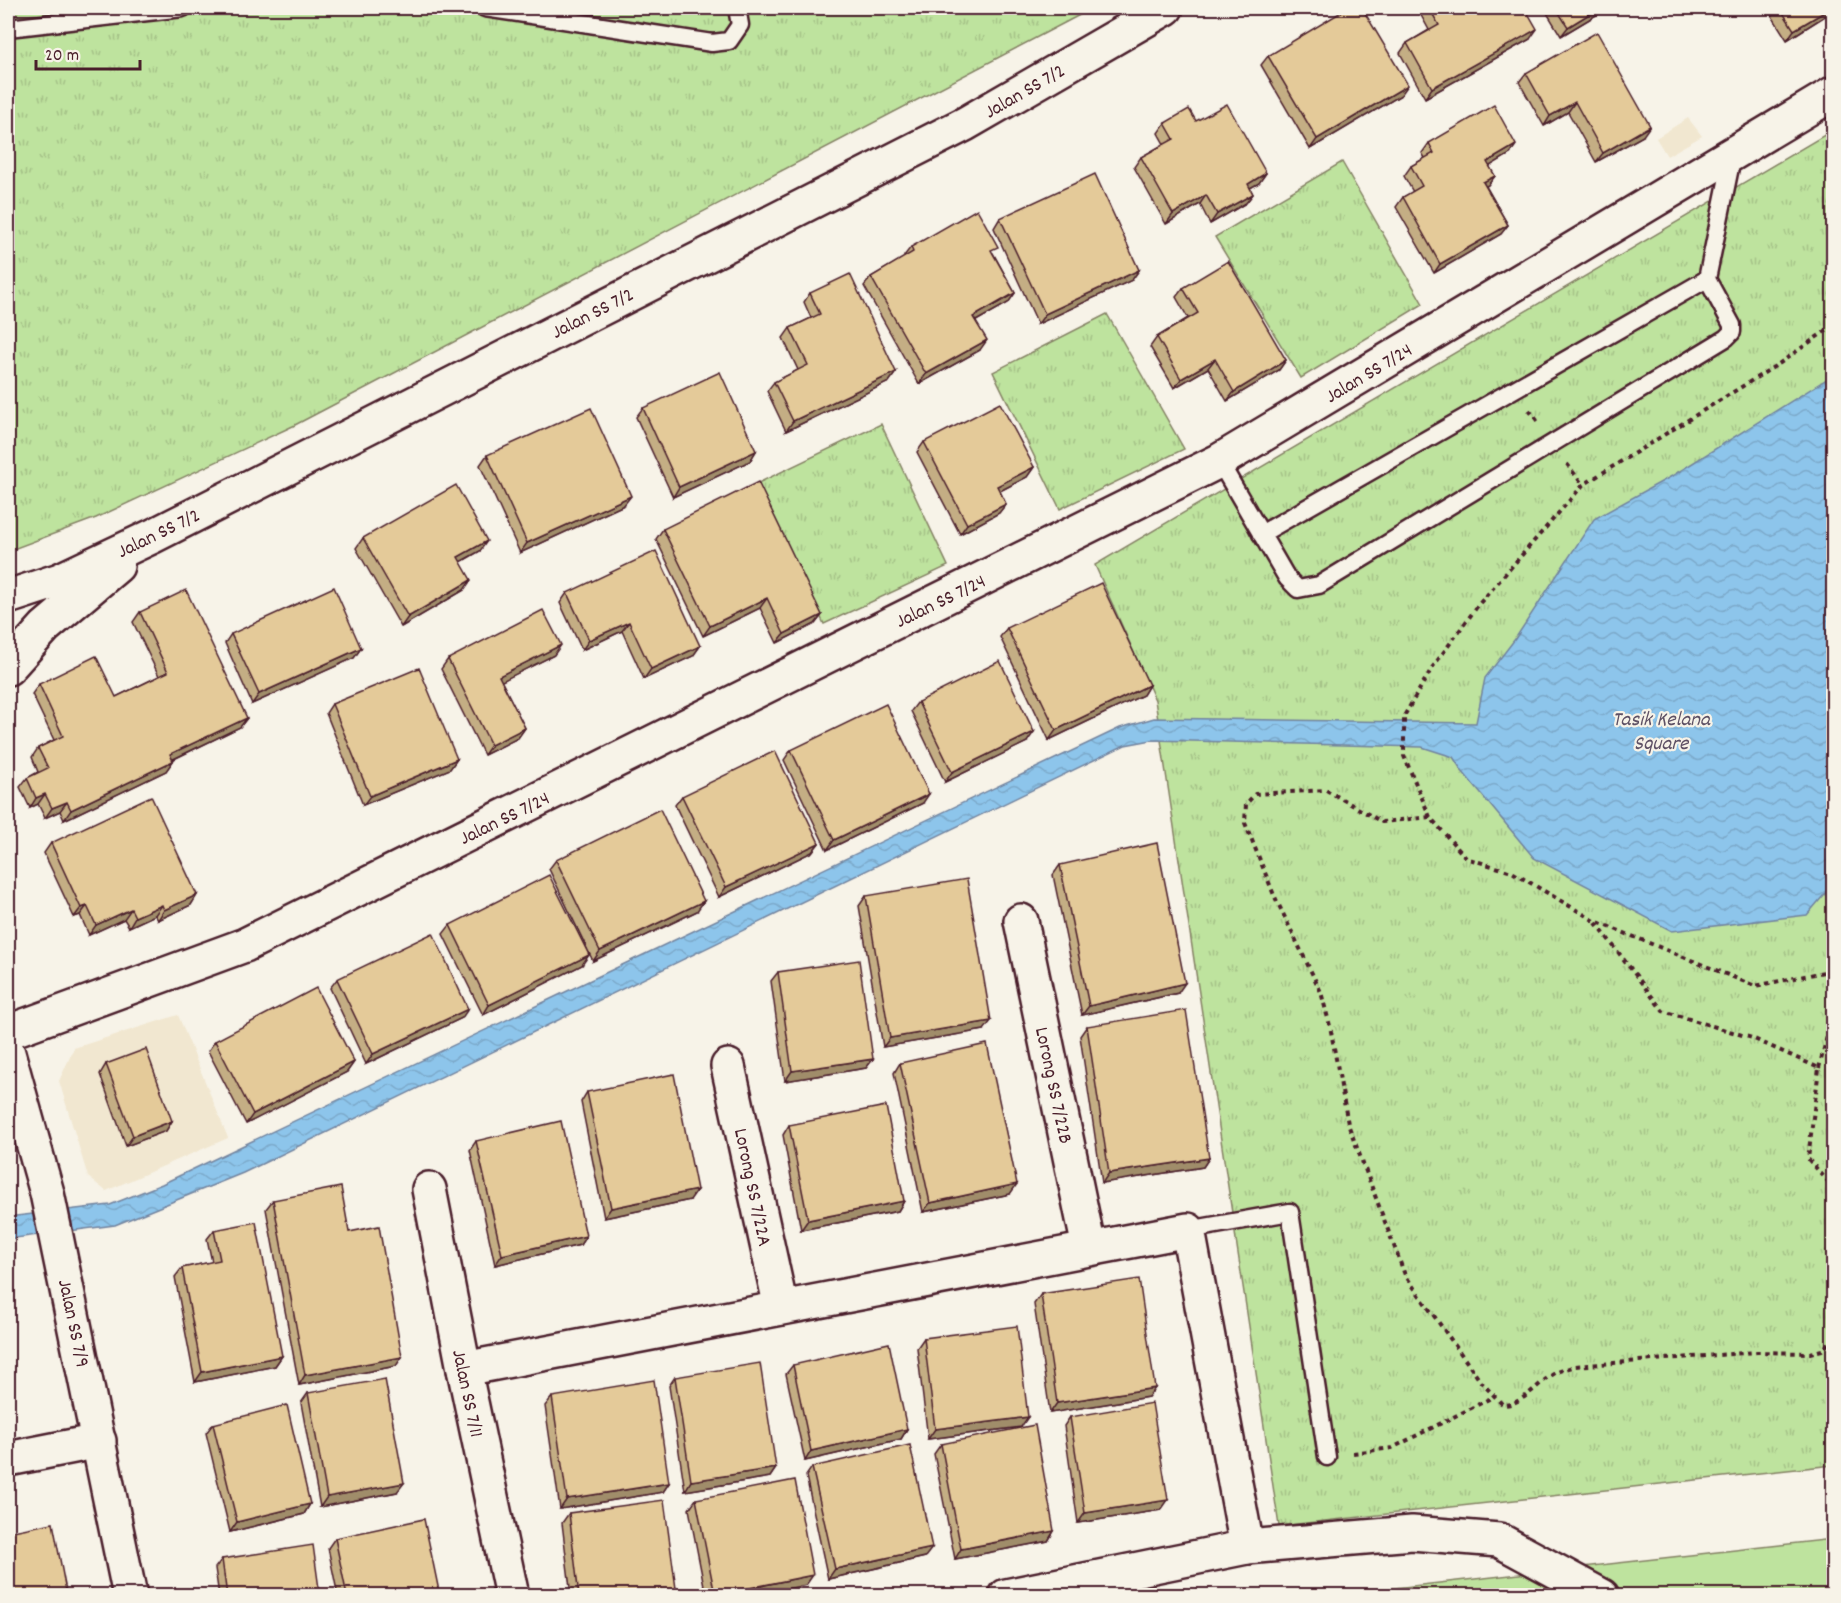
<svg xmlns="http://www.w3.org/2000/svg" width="1841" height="1603" viewBox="0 0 1841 1603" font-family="Dekko,sans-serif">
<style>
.built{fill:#f1e7d0}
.grass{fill:url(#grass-tufts);stroke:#848164;stroke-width:1.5}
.garden{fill:#bee39e;stroke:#848164;stroke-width:1.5}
.water{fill:url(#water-waves);stroke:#72839e;stroke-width:1.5}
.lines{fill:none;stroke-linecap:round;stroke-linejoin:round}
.lane-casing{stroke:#4a1f2b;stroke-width:21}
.street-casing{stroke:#4a1f2b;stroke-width:38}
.secondary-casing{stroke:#4a1f2b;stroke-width:38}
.path{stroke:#4a1f2b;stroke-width:4;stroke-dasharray:4.5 4.5;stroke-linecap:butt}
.lane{stroke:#f7f3e8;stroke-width:16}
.street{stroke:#f7f3e8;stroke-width:33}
.secondary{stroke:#f7f3e8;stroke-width:33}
.wall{fill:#c4ae84;stroke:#4a1f2b;stroke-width:1.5}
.shaded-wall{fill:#a08d6b;stroke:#4a1f2b;stroke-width:1.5}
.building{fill:#e4ca99;stroke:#4a1f2b;stroke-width:1.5}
.labels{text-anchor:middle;stroke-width:4.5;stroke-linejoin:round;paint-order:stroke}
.street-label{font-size:20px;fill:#4a1f2b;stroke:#f7f3e8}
.water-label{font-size:21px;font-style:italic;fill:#5e5165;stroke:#f7f3e8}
</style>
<defs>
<pattern id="grass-tufts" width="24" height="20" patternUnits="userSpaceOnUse" patternTransform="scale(1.5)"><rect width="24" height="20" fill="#bee39e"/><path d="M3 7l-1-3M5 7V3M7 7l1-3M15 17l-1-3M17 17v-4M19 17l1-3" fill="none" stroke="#a5c288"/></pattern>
<pattern id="water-waves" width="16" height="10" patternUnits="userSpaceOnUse" patternTransform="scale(1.5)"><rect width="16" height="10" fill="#8dc5eb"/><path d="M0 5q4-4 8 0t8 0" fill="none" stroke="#7ba9ca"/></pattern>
</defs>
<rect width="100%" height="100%" fill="#f7f3e8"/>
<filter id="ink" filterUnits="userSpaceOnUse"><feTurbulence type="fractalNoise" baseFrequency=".0167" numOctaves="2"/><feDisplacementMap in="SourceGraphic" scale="12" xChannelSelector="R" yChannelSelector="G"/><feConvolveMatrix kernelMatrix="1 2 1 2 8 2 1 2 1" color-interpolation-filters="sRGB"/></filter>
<g filter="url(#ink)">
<g class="built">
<path d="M1688,118L1702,136L1667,156L1656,138Z"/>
<path d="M178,1015L228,1138L106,1191L88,1177L59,1081L74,1048Z"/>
</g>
<g class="grass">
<path d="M8,8H1093L293,426L96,518L8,551Z"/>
<path d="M1833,130V1465L1279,1526L1155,700L1095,565Z"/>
<path d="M1342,162L1423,304L1301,378L1215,237Z"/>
<path d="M1107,314L1184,449L1060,509L993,372Z"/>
<path d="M881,424L948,566L824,624L758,483Z"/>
</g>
<path class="garden" d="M1833,1539V1595H1332Z"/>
<path class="water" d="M1833,375L1834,883L1807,915L1672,931L1534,858L1462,771L1453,757L1422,747L1152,740L1125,745L243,1173L115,1225L8,1239V1215L16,1216L110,1205L162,1184L1120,728L1154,718L1476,723L1485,678L1515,639L1594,519L1672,476Z"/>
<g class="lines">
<defs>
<g id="lane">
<path d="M485,8L712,43L729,41L740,25L737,8"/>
<path d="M8,28L183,8"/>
<path d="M1219,461L1287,578L1298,589L1319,585L1726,338L1732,332V325L1707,279L1733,153"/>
<path d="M1261,534L1707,279"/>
<path d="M1188,1230L1290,1212L1327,1457"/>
</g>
<g id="street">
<path d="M1021,921L1089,1248"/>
<path d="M8,1032L245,945L1219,461L1834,93"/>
<path d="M728,1066L781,1308"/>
<path d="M429,1189L464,1369L512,1596"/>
<path d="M464,1369L1188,1230L1247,1547"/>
<path d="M8,1459L99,1441"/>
<path d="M1006,1596L1247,1547L1412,1533L1499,1540L1602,1596"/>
</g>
<g id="secondary">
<path d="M8,597L60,580L153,536L965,124L1166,8"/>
<path d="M8,668L45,627L117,566"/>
<path d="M8,1053L47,1193L130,1596"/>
</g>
</defs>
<use href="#lane" class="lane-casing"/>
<use href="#street" class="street-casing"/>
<use href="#secondary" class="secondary-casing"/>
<g class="path">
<path d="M1834,325L1780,363L1583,485L1479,604L1432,668L1404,716V756L1430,817L1466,858L1512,872L1595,921L1755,986L1834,970"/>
<path d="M1529,410L1539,423"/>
<path d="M1567,464L1583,485"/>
<path d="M1430,817L1382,822L1326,790L1255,794L1246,804L1245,823L1274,895L1321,992L1330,1026L1348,1124L1405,1275L1481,1382L1503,1405C1522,1405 1537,1384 1552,1375C1558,1371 1567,1369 1575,1366L1757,1352L1810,1353L1822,1350L1834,1338"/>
<path d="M1596,923L1663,1011L1752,1038L1819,1068L1808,1159L1834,1188"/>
<path d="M1819,1068L1834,1009"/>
<path d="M1353,1453L1392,1448L1493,1397"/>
</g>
<use href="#lane" class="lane"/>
<use href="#street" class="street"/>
<use href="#secondary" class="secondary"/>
</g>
<g class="wall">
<path d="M1417,8H1525L1530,39L1425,98L1400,53L1407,43L1429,30Z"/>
<path d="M1544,8H1608L1561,36Z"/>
<path d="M1767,8H1833V11L1787,40Z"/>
<path d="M1268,56L1401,95L1310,149L1261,65Z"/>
<path d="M1526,73L1643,136L1596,162L1568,112L1544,126L1519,82Z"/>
<path d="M1196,121L1266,173L1259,183L1250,188L1253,194L1246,203L1210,224L1200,204L1166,224L1134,167L1141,157L1164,144L1158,133L1165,123Z"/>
<path d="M1429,143L1510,154L1489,166L1495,176L1488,185L1486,186L1508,225L1501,234L1434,273L1396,207L1403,197L1413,192L1404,176L1411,166L1425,158L1422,153Z"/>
<path d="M1000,218L1139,270L1132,280L1038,324L994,228Z"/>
<path d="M911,247L993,253L1015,293L1008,303L976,321L980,350L919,384L864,286L871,277L904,258V256Z"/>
<path d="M1183,288L1286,360L1279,370L1227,401L1208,368L1174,388L1150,347L1157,337L1188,318L1176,297Z"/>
<path d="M810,293L896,372L889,382L786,431L767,391L774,382L798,370L783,338L790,328L811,318L804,302Z"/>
<path d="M643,408L756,451L750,461L673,497L636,417Z"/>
<path d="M924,442L1034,467L1027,477L1000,491L1006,504L999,513L960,534L917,452Z"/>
<path d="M487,455L624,505L520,553L480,465Z"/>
<path d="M663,529L822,615L815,624L777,643L760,608L703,636L656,539Z"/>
<path d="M363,538L480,551L461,562L464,590L401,627L356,548Z"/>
<path d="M567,593L700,646L693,656L644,679L622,631L582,650L560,603Z"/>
<path d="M140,612L247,718L240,727L172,760L173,761L166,771L64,820L60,811L45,818L38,804L30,808L20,787L27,778L38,772L32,757L38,748L54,740L32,694L39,684L116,697L159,676L133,622Z"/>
<path d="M1007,628L1149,685L1143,695L1049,740L1000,637Z"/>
<path d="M231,634L361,648L354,658L252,704L225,643Z"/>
<path d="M554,655L501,681L525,728L518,738L484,755L441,669L448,659Z"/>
<path d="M918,702L1027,742L945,782L911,711Z"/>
<path d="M332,704L457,759L450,769L363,805L326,713Z"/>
<path d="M791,750L923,803L827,850L784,760Z"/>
<path d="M682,796L819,843L812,852L719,897L675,805Z"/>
<path d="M51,843L197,895L191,905L158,920L155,915L129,927L124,919L89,935L80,915L74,917L44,853Z"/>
<path d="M556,860L697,911L593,961L549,869Z"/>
<path d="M1060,865L1178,993L1082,1015L1053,875Z"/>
<path d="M866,896L984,1030L883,1047L859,906Z"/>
<path d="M450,925L582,965L483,1015L443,934Z"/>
<path d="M778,972L873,1059L866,1068L785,1081L771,981Z"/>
<path d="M337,979L462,1018L366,1064L330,988Z"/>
<path d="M1087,1026L1209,1158L1203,1167L1102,1183L1080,1036Z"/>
<path d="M215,1041L354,1062L347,1072L246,1124L208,1051Z"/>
<path d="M900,1063L1010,1194L923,1212L894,1073Z"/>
<path d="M106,1064L172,1121L166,1131L126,1146L100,1074Z"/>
<path d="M587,1092L690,1200L604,1218L581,1102Z"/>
<path d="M789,1125L904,1201L898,1211L801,1230L783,1135Z"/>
<path d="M476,1141L586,1236L580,1245L495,1265L470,1150Z"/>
<path d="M273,1200L349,1232L396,1366L299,1385L266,1209Z"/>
<path d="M214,1230L282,1356L275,1366L195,1382L175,1277L182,1268L212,1262L207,1239Z"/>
<path d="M1041,1294L1155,1388L1148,1397L1050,1413L1034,1304Z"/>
<path d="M924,1338L1021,1427L928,1439L917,1348Z"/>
<path d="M793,1365L907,1429L901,1439L805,1461L786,1374Z"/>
<path d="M675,1377L776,1468L770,1477L685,1491L669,1386Z"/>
<path d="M308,1393L397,1492L320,1507L301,1403Z"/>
<path d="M552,1397L669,1483L663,1492L560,1509L545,1406Z"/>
<path d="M1070,1417L1161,1510L1078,1523L1064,1426Z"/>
<path d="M213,1424L310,1504L304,1514L230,1532L206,1433Z"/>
<path d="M941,1444L1054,1531L1048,1541L955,1559L934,1454Z"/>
<path d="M812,1467L925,1557L828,1579L806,1476Z"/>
<path d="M696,1499L806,1585L753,1596H706L689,1509Z"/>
<path d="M569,1513L677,1596H571L562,1523Z"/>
<path d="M335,1538L440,1596H338L328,1548Z"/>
<path d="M222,1559L320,1596H219L215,1568Z"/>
</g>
<g class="shaded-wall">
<path d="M1599,8H1608L1561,36L1568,27Z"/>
<path d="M1831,8H1833V11L1787,40L1794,30Z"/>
<path d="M1537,29L1530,39L1425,98L1432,88Z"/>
<path d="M1408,85L1401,95L1310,149L1317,139Z"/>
<path d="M1575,102L1568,112L1544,126L1550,116Z"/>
<path d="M1650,126L1643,136L1596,162L1603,153Z"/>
<path d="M1516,145L1510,154L1480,172L1487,162Z"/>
<path d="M1266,173L1259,183L1241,193L1248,184Z"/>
<path d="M1495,176L1488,185L1476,192L1483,182Z"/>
<path d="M1253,194L1246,203L1210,224L1217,214Z"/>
<path d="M1206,195L1200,204L1166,224L1173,214Z"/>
<path d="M1508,225L1501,234L1434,273L1440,264Z"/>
<path d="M1139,270L1132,280L1038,324L1045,314Z"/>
<path d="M1015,293L1008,303L967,326L973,317Z"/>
<path d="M987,340L980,350L919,384L926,374Z"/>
<path d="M1215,359L1208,368L1174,388L1181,379Z"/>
<path d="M1286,360L1279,370L1227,401L1234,392Z"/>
<path d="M896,372L889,382L786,431L793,421Z"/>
<path d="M756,451L750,461L673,497L679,487Z"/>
<path d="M1034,467L1027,477L990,496L997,486Z"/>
<path d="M631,496L624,505L520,553L527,543Z"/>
<path d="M1006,504L999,513L960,534L967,524Z"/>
<path d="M487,541L480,551L451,567L458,557Z"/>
<path d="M471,580L464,590L401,627L408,617Z"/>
<path d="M767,598L760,608L703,636L710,626Z"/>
<path d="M822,615L815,624L777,643L784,634Z"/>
<path d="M629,622L622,631L582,650L589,640Z"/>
<path d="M561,645L554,655L492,686L499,676Z"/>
<path d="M700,646L693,656L644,679L651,669Z"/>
<path d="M361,648L354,658L252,704L259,694Z"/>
<path d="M1149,685L1143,695L1049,740L1056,730Z"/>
<path d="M247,718L240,727L163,764L170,754Z"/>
<path d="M525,728L518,738L484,755L491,745Z"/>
<path d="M1034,732L1027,742L945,782L952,772Z"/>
<path d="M457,759L450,769L363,805L370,796Z"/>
<path d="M173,761L166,771L64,820L71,810Z"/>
<path d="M45,794L38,804L30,808L36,798Z"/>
<path d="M929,794L923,803L827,850L834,840Z"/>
<path d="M67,802L60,811L45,818L52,808Z"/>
<path d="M819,843L812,852L719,897L726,887Z"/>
<path d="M197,895L191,905L158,920L164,910Z"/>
<path d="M704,901L697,911L593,961L600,951Z"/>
<path d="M162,905L155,915L129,927L135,917Z"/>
<path d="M87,906L80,915L74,917L81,908Z"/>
<path d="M131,909L124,919L89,935L96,925Z"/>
<path d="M589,955L582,965L483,1015L489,1005Z"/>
<path d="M1185,983L1178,993L1082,1015L1089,1006Z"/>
<path d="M468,1009L462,1018L366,1064L373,1054Z"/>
<path d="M991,1021L984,1030L883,1047L890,1038Z"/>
<path d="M873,1059L866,1068L785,1081L792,1071Z"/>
<path d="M354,1062L347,1072L246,1124L253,1114Z"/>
<path d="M172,1121L166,1131L126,1146L133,1136Z"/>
<path d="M1209,1158L1203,1167L1102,1183L1109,1173Z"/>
<path d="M1017,1184L1010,1194L923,1212L930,1203Z"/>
<path d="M697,1190L690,1200L604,1218L611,1208Z"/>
<path d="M904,1201L898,1211L801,1230L808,1220Z"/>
<path d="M586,1236L580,1245L495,1265L502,1255Z"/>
<path d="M282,1356L275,1366L195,1382L202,1372Z"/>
<path d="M402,1357L396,1366L299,1385L305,1375Z"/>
<path d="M1155,1388L1148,1397L1050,1413L1057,1403Z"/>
<path d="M1028,1417L1021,1427L928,1439L935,1429Z"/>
<path d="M907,1429L901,1439L805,1461L811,1451Z"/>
<path d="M776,1468L770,1477L685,1491L691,1481Z"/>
<path d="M404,1483L397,1492L320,1507L327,1497Z"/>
<path d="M669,1483L663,1492L560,1509L567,1499Z"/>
<path d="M1168,1500L1161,1510L1078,1523L1085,1513Z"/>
<path d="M310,1504L304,1514L230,1532L237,1522Z"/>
<path d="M1054,1531L1048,1541L955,1559L961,1549Z"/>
<path d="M932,1548L925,1557L828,1579L835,1569Z"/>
<path d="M813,1575L806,1585L753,1596H714Z"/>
</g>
<g class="building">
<path d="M1348,8H1362L1408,85L1317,139L1268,56Z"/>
<path d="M1429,8H1525L1537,29L1432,88L1407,43L1439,25Z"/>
<path d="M1556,8H1599L1568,27Z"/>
<path d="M1780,8H1831L1794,30Z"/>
<path d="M1597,32L1650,126L1603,153L1575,102L1550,116L1526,73Z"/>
<path d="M1227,104L1266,173L1248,184L1253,194L1217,214L1206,195L1173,214L1141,157L1174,139L1165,123L1189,109L1196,121Z"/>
<path d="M1494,105L1516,145L1487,162L1495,176L1483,182L1508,225L1440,264L1403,197L1422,186L1411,166L1434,153L1429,143Z"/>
<path d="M1095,174L1139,270L1045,314L1000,218Z"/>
<path d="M977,209L998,247L991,250L1015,293L973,317L987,340L926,374L871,277L913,252L911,247Z"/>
<path d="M1228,261L1286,360L1234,392L1215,359L1181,379L1157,337L1198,313L1183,288Z"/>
<path d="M850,274L896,372L793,421L774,382L808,365L790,328L820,314L810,293Z"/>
<path d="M720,372L756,451L679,487L643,408Z"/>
<path d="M1000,403L1034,467L997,486L1006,504L967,524L924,442Z"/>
<path d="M591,408L631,496L527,543L487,455Z"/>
<path d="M758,482L822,615L784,634L767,598L710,626L663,529Z"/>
<path d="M456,485L487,541L458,557L471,580L408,617L363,538Z"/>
<path d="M656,551L700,646L651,669L629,622L589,640L567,593Z"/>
<path d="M1101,583L1149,685L1056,730L1007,628Z"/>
<path d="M334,587L361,648L259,694L231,634Z"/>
<path d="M186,590L247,718L170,754L173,761L71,810L67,802L52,808L45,794L36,798L27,778L48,768L38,748L63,736L39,684L96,656L116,697L168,672L140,612Z"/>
<path d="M543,610L561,645L499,676L525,728L491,745L448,659Z"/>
<path d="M1000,661L1034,732L952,772L918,702Z"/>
<path d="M419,668L457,759L370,796L332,704Z"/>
<path d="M886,704L929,794L834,840L791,750Z"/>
<path d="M775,751L819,843L726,887L682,796Z"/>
<path d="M151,796L197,895L164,910L162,905L135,917L131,909L96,925L87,906L81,908L51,843Z"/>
<path d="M660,809L704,901L600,951L556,860Z"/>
<path d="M1157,843L1185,983L1089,1006L1060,865Z"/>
<path d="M549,875L589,955L489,1005L450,925Z"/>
<path d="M967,879L991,1021L890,1038L866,896Z"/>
<path d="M433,933L468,1009L373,1054L337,979Z"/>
<path d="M859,960L873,1059L792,1071L778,972Z"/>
<path d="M316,988L354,1062L253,1114L215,1041Z"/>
<path d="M1186,1010L1209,1158L1109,1173L1087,1026Z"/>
<path d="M987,1044L1017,1184L930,1203L900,1063Z"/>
<path d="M146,1049L172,1121L133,1136L106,1064Z"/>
<path d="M674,1074L697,1190L611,1208L587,1092Z"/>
<path d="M886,1106L904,1201L808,1220L789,1125Z"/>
<path d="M561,1121L586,1236L502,1255L476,1141Z"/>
<path d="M341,1187L349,1232L379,1226L402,1357L305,1375L273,1200Z"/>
<path d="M256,1222L282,1356L202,1372L182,1268L220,1260L214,1230Z"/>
<path d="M1139,1279L1155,1388L1057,1403L1041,1294Z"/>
<path d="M1017,1326L1028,1417L935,1429L924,1338Z"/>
<path d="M889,1343L907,1429L811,1451L793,1365Z"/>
<path d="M760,1363L776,1468L691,1481L675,1377Z"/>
<path d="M385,1379L404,1483L327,1497L308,1393Z"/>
<path d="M654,1380L669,1483L567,1499L552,1397Z"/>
<path d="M1152,1403L1168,1500L1085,1513L1070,1417Z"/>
<path d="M287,1405L310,1504L237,1522L213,1424Z"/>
<path d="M1035,1425L1054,1531L961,1549L941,1444Z"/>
<path d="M910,1445L932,1548L835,1569L812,1467Z"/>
<path d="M795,1480L813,1575L715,1595L696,1499Z"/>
<path d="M664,1500L677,1596H579L569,1513Z"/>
<path d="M424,1519L440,1596H347L335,1538Z"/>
<path d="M53,1523L67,1596H8V1532Z"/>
<path d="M313,1545L320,1596H227L222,1559Z"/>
</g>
</g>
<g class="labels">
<g class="street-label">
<text transform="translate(1024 90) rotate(-30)" y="7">Jalan SS 7/2</text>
<text transform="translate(592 312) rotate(-27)" y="7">Jalan SS 7/2</text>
<text transform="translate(1368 372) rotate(-31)" y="7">Jalan SS 7/24</text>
<text transform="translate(158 532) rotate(-26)" y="7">Jalan SS 7/2</text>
<text transform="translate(940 600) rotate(-26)" y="7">Jalan SS 7/24</text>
<text transform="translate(504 817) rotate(-26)" y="7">Jalan SS 7/24</text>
<text transform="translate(1055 1085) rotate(78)" y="7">Lorong SS 7/22B</text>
<text transform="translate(754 1187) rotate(78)" y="7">Lorong SS 7/22A</text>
<text transform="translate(75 1323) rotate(78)" y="7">Jalan SS 7/9</text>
<text transform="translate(469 1393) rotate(78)" y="7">Jalan SS 7/11</text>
</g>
<g class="water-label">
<text x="1661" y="725">Tasik Kelana<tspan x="1661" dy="24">Square</tspan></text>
</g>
</g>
<rect width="1841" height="1603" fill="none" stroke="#f7f3e8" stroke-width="30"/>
<rect x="15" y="15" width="1811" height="1573" fill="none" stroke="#4a1f2b" stroke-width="2" filter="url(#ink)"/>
<path d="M36 60v9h104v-9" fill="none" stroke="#4a1f2b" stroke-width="3"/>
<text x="45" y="60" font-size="18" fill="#4a1f2b" stroke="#f7f3e8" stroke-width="4.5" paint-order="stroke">20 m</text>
</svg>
